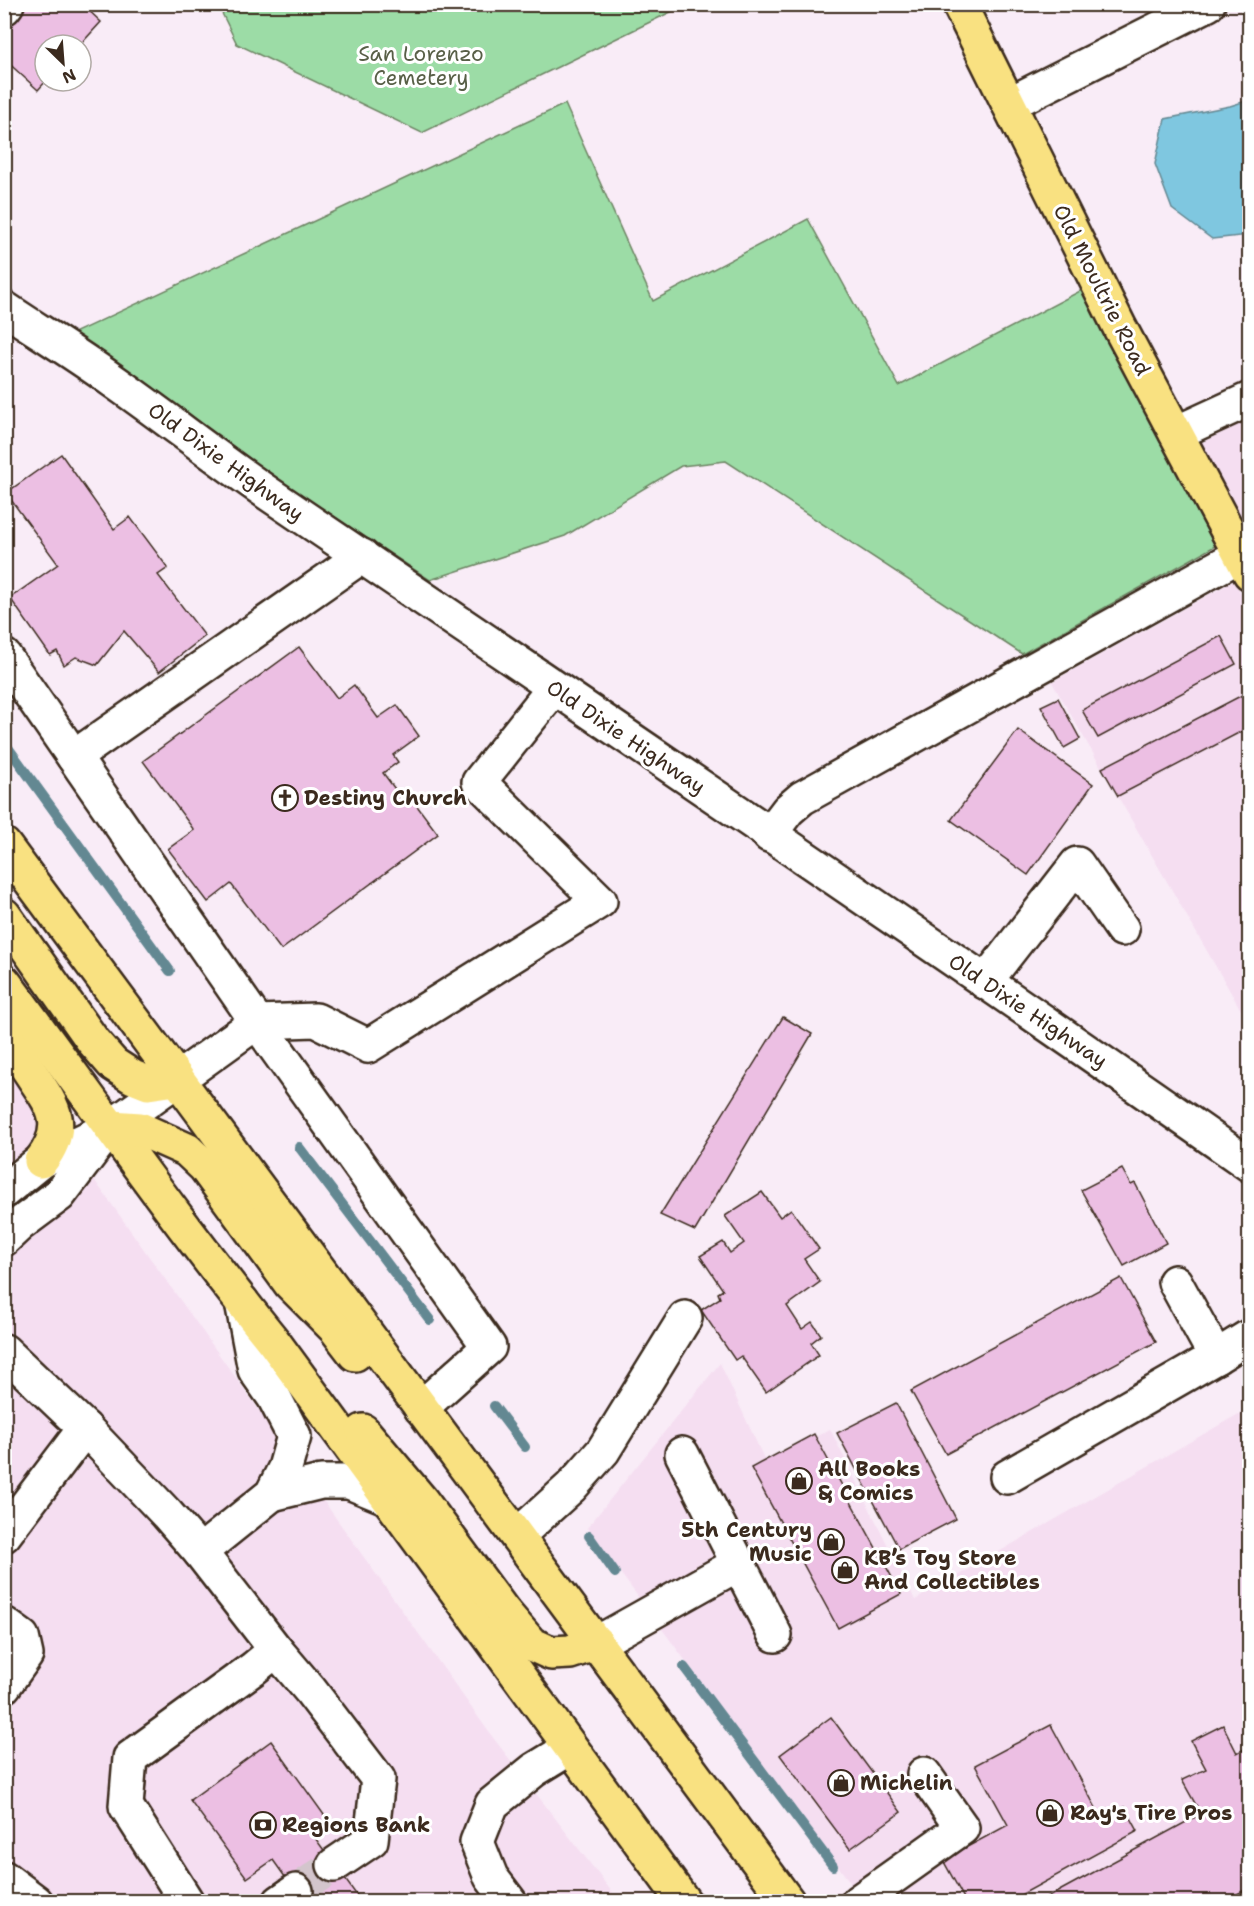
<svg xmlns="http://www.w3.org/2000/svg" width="1254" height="1906" viewBox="0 0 1254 1906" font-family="'Shantell Sans',sans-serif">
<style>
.built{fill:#f5def1}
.green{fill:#9cdca6;stroke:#6c8362;stroke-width:1.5}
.water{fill:#7fc7e0;stroke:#648892;stroke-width:1.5}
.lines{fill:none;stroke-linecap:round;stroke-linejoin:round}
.stream{stroke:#648892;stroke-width:10}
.building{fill:#ecbfe3;stroke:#3b2a1e;stroke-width:1.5}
.minor-tunnel{stroke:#d3c5cc;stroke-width:33;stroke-dasharray:33 16;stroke-linecap:butt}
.minor-casing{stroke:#3b2a1e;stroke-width:38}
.major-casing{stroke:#3b2a1e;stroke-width:38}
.minor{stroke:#fff;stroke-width:33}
.major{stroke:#f9e181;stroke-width:33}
.labels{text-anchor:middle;stroke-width:6;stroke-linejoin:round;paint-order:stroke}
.park-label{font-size:21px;fill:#585f47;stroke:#fff}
.street-label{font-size:21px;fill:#3b2a1e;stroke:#fff}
.poi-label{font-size:21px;font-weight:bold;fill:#3b2a1e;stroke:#fff;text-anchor:start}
</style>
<rect width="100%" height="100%" fill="#f9ecf7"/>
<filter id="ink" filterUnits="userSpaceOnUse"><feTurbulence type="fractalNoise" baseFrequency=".0167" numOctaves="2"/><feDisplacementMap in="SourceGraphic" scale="12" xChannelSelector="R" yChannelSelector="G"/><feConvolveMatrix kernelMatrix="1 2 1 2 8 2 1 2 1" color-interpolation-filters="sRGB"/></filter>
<g filter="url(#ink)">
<g class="built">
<path d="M1249,420V537L1201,443Z"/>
<path d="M1234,581L1250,609L1249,1024L1052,682Z"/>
<path d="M4,1065L37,1113L39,1123L35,1137L17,1163L45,1188L65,1160L70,1146L491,1735L619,1901H5Z"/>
<path d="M720,1363L766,1463L830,1429L915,1600L1249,1408V1901H864L587,1528Z"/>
</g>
<g class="green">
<path d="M218,5H685L422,133L237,44Z"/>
<path d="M565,104L653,301L808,219L899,386L1082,290L1215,546L1022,654L726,461L681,466L565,536L430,580L282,482L121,364L74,333Z"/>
</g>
<path class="water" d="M1249,100V235L1212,239L1172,209L1155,164L1165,119L1230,106Z"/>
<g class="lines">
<g class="stream">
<path d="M4,742L170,971"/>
<path d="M299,1147L430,1320"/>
<path d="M494,1406L525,1447"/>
<path d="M589,1536L615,1573"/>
<path d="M684,1667L833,1866"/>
</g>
</g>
<g class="building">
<path d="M26,4H82L101,22L80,45H45L46,81L38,90L4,59V28Z"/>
<path d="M61,454L114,529L130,517L168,568L158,575L205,636L159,672L124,631L97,665L76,657L64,665L57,651L50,655L10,598L58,564L6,493Z"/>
<path d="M1221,636L1236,664L1098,738L1082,710Z"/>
<path d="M299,647L337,698L354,685L378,718L397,705L419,736L393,755L398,762L383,773L403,800L409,795L438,834L281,950L231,884L208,902L168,849L194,830L143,761Z"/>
<path d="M1250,691V727L1118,796L1102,768Z"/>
<path d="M1058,698L1080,739L1064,748L1041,706Z"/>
<path d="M1018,730L1093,784L1028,875L951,820Z"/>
<path d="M783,1017L812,1034L695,1231L660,1215Z"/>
<path d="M1122,1169L1131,1185L1135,1183L1166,1243L1124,1266L1081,1190Z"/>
<path d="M762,1192L780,1217L791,1209L819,1249L804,1259L820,1282L787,1306L802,1329L812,1322L821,1335L811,1343L819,1355L766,1392L741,1356L735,1360L701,1310L720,1298L718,1293L723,1290L700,1256L723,1242L730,1253L744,1243L725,1216Z"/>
<path d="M1121,1278L1156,1342L946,1454L911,1391Z"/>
<path d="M896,1403L956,1519L899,1549L837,1433Z"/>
<path d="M814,1434L901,1594L838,1628L751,1468Z"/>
<path d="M831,1717L901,1812L850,1849L780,1755Z"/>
<path d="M1051,1725L1102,1819L1125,1807L1138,1831L1008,1902H966L943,1860L1008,1825L975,1765Z"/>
<path d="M1223,1725L1237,1753L1250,1746V1887L1223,1902H1039L1201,1814L1182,1780L1206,1769L1191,1741Z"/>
<path d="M271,1741L327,1819L310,1831L358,1897L352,1902H303L273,1860L247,1878L190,1800Z"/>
</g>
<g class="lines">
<path class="minor-tunnel" d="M296,1891L334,1865"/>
<defs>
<g id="minor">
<path d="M4,8L7,4"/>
<path d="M1009,104L1208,4"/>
<path d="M4,308C40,332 77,355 112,380C168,419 221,462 278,500C603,720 928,940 1250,1165"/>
<path d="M1176,433L1250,399"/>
<path d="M4,656L257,1022L111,1127L41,1161L4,1191"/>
<path d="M74,757L362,556"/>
<path d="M769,835L788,810L802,798L1240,555"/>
<path d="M985,982L1077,864L1122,929"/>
<path d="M257,1022L316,1020L368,1046L600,901L479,782L554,688"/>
<path d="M257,1022L489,1347L421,1408"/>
<path d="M4,1239L20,1224L59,1195L106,1133"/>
<path d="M1175,1282L1216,1357"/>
<path d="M4,1351L85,1428L167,1514L200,1552L272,1494L285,1468L294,1436L274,1397L255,1370L242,1302"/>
<path d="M682,1454L775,1635"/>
<path d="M1007,1477L1216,1357L1250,1336"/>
<path d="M272,1494L321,1482H349L388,1498"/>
<path d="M4,1535L85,1428"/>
<path d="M517,1536L571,1487L603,1451L685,1318"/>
<path d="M200,1552L276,1650"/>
<path d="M4,1624L22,1637L26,1655L4,1686"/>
<path d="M597,1643L738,1564"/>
<path d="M4,1878L36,1902"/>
<path d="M187,1902L126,1806L130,1758L254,1668L276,1650L310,1690L378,1779L371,1840L334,1865"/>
<path d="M280,1902L296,1891"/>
<path d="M510,1902L491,1877L477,1842L492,1804L534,1770L570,1748"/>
<path d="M858,1902L962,1828L924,1774"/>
</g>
<g id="major">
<path d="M959,4L1120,328L1250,573"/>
<path d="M4,845L788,1902"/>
<path d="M4,915L93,1041L113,1064L133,1077L148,1083L176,1079"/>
<path d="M4,982C93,1102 179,1225 273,1341L684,1902"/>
<path d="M4,1035C15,1049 24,1063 34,1078C55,1109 67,1127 41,1161"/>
<path d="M111,1127L140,1129L187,1150L205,1167L290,1283L335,1328L355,1354"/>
<path d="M363,1431L421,1500L503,1611L531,1644L551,1653L570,1652L597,1643"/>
</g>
</defs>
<use href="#minor" class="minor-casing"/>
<use href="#major" class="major-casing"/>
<use href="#minor" class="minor"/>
<use href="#major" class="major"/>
</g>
</g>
<defs>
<symbol id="church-ring" viewBox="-11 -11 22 22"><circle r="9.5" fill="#fff" stroke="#3b2a1e" stroke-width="1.5"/><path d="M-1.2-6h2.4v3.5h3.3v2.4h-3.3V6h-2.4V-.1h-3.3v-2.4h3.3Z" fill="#3b2a1e"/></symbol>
<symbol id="shop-ring" viewBox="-11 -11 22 22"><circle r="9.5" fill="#fff" stroke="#3b2a1e" stroke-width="1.5"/><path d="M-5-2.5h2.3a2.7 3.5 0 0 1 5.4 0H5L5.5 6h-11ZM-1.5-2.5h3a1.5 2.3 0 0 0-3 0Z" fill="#3b2a1e"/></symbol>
<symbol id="bank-ring" viewBox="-11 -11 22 22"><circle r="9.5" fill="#fff" stroke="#3b2a1e" stroke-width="1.5"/><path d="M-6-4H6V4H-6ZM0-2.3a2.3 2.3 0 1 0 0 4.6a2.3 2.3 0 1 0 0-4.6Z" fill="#3b2a1e"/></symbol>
</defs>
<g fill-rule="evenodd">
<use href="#church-ring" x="270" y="783" width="30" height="30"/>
<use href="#shop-ring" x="784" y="1466" width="30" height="30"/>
<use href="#shop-ring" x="816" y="1527" width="30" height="30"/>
<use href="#shop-ring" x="830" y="1555" width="30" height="30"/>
<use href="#shop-ring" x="826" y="1768" width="30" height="30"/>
<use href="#shop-ring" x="1035" y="1798" width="30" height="30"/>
<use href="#bank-ring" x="248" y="1810" width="30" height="30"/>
</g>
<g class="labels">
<g class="park-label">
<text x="421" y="61">San Lorenzo<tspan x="421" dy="24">Cemetery</tspan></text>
</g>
<g class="street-label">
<text transform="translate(1102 290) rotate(63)" y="7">Old Moultrie Road</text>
<text transform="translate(226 462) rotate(36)" y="7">Old Dixie Highway</text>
<text transform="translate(626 737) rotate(34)" y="7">Old Dixie Highway</text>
<text transform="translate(1028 1011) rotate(34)" y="7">Old Dixie Highway</text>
</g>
<g class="poi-label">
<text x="304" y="805">Destiny Church</text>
<text x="818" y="1476">All Books<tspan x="818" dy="24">&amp; Comics</tspan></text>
<text x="812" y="1537" text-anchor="end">5th Century<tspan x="812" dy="24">Music</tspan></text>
<text x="864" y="1565">KB’s Toy Store<tspan x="864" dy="24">And Collectibles</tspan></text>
<text x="860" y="1790">Michelin</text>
<text x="1070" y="1820">Ray's Tire Pros</text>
<text x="282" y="1832">Regions Bank</text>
</g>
</g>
<rect width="1254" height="1906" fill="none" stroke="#fff" stroke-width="24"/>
<rect x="12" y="12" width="1230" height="1882" fill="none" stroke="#3b2a1e" stroke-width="2" filter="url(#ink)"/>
<g transform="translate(63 63) rotate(155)"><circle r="28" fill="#ffffff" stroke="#b1aaa5" stroke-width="1.5"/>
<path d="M0-4.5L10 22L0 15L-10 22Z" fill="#3b2a1e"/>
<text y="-9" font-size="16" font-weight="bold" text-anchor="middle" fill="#3b2a1e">N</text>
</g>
</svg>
